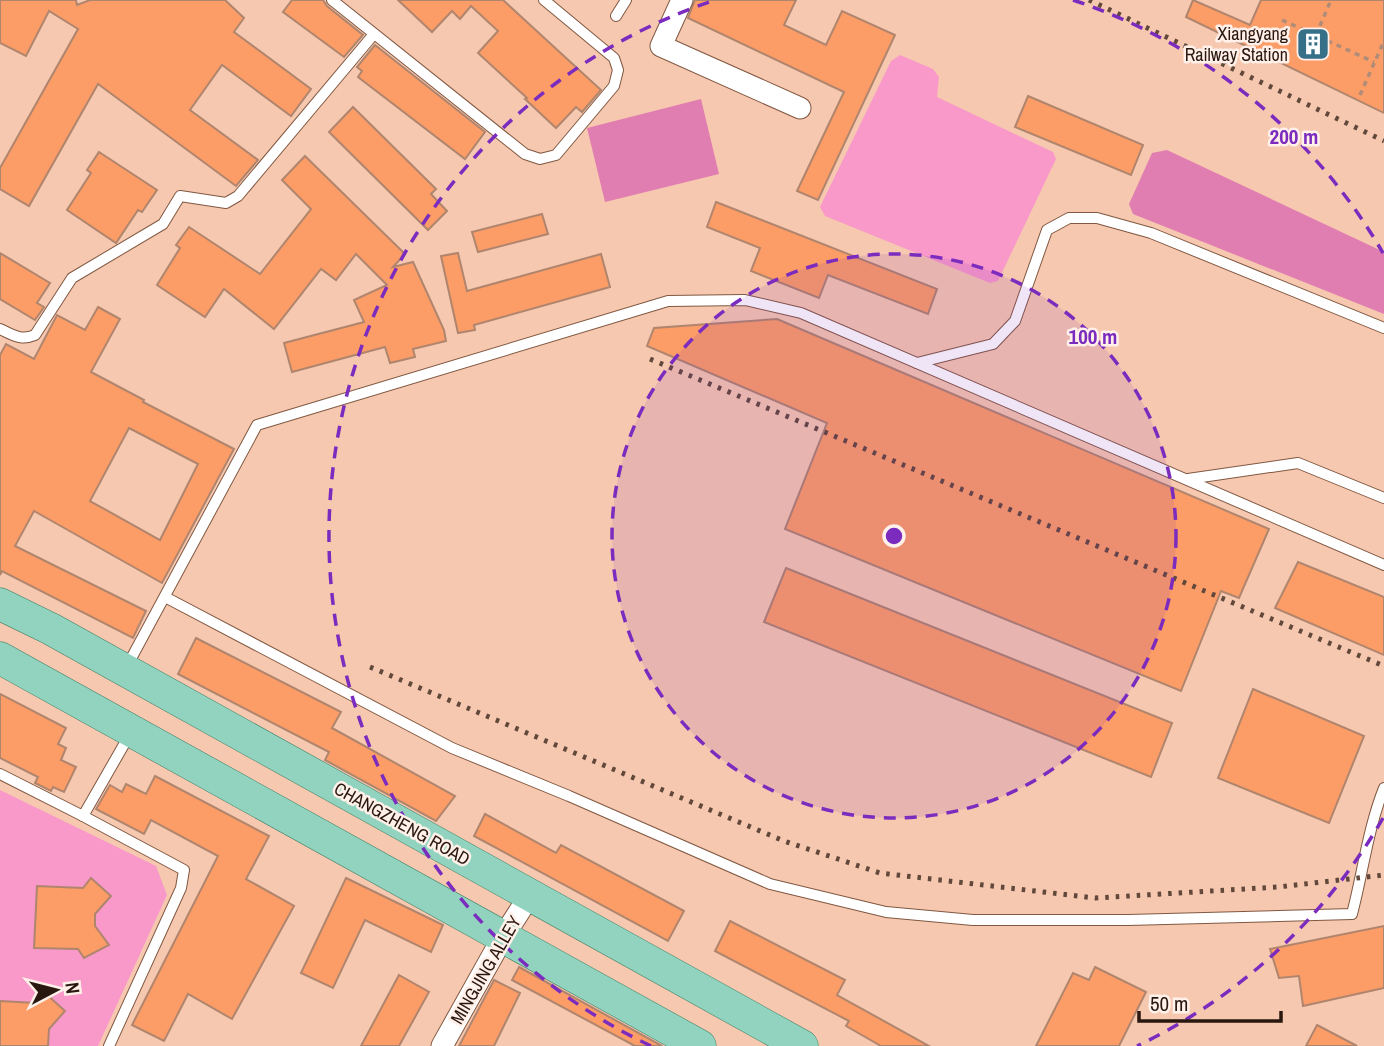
<svg xmlns="http://www.w3.org/2000/svg" width="1384" height="1046" viewBox="0 0 1384 1046" font-family="'Archivo Narrow',sans-serif">
<style>
.green{fill:#f999c9}
.forest{fill:#e17eb1}
.building{fill:#fc9c66;stroke:#b0856e;stroke-width:2;fill-rule:evenodd}
.lines{fill:none;stroke-linecap:round;stroke-linejoin:round}
.service-casing{stroke:#805842;stroke-width:12}
.minor-casing{stroke:#805842;stroke-width:23}
.primary-casing{stroke:#3d7e65;stroke-width:33}
.path{stroke:#b08c78;stroke-width:3.5;stroke-dasharray:5 5;stroke-linecap:butt}
.service{stroke:#fff;stroke-width:10}
.minor{stroke:#fff;stroke-width:21}
.primary{stroke:#91d3be;stroke-width:32}
.rail{stroke:#61483b;stroke-width:5;stroke-dasharray:3.5 7;stroke-linecap:butt}
.ring{fill:none;stroke:#7b2cbf;stroke-width:3.5;stroke-dasharray:12 9}
.labels{text-anchor:middle;stroke-width:5;stroke-linejoin:round;paint-order:stroke}
.poi-label{font-size:18px;fill:#29180f;stroke:#fff0e9;text-anchor:end}
.street-label{font-size:18px;fill:#29180f;stroke:#fff0e9}
.centre{fill:#7b2cbf;stroke:#fff0e9;stroke-width:3.5}
.ring-label{font-size:21px;text-anchor:middle;font-weight:bold;fill:#7b2cbf;stroke:#fff0e9;stroke-width:5;stroke-linejoin:round;paint-order:stroke}
</style>
<rect width="100%" height="100%" fill="#f6c8af"/>
<g class="green">
<path d="M900,55L933,69L939,77L937,97L1053,152L1056,159L998,281L990,283L825,216L820,207L891,61Z"/>
<path d="M0,790L156,866L167,895L98,1046H0Z"/>
</g>
<g class="forest">
<path d="M701,99L719,174L605,202L587,128Z"/>
<path d="M1167,150L1384,252V314L1133,214L1129,204L1152,153Z"/>
</g>
<g class="building">
<path d="M0,0H76L77,5L90,0H225L244,18L234,32L311,89L291,116L222,65L190,110L258,160L236,186L98,84L29,206L0,189V168L78,29L49,11L26,56L0,43Z"/>
<path d="M292,0H323L327,6L363,35L344,57L283,12Z"/>
<path d="M398,0H503L601,90L582,112L576,107L556,128L525,99L527,98L478,53L498,31L471,6L460,19L452,11L432,32Z"/>
<path d="M695,0H796L784,25L826,45L842,11L895,35L818,200L797,191L844,92L688,18Z"/>
<path d="M1193,0L1250,25L1261,0H1384V113L1186,17Z"/>
<path d="M375,45L485,132L465,159L358,77L362,71L357,67Z"/>
<path d="M1028,96L1143,145L1131,175L1015,127Z"/>
<path d="M353,107L436,189L431,194L447,211L428,230L329,132Z"/>
<path d="M99,152L157,190L142,212L138,210L116,243L67,210L91,173L87,170Z"/>
<path d="M305,156L405,254L393,267L413,262L444,330L446,341L413,349L415,357L390,363L385,347L292,372L284,343L364,322L354,300L387,285L356,254L336,280L321,269L274,329L224,289L205,317L157,285L180,248L176,245L189,227L260,274L311,209L282,180Z"/>
<path d="M716,202L937,289L928,314L828,275L819,298L751,271L760,248L707,227Z"/>
<path d="M542,214L548,234L478,252L472,232Z"/>
<path d="M0,253L50,283L37,303L44,307L35,320L0,299Z"/>
<path d="M458,253L467,291L601,254L610,287L474,325L475,330L458,333L441,256Z"/>
<path d="M98,307L120,319L91,372L144,400L143,402L234,449L162,583L34,511L15,546L146,611L133,638L2,571L0,575V355L6,344L34,359L57,315L85,330ZM129,428L198,464L160,540L90,501Z"/>
<path d="M777,319L1269,529L1239,598L1221,591L1181,691L785,529L827,423L647,346L654,328Z"/>
<path d="M1298,562L1384,597V655L1275,608Z"/>
<path d="M786,568L1172,723L1151,777L764,622Z"/>
<path d="M196,638L341,712L332,728L455,796L436,821L325,760L329,752L178,674Z"/>
<path d="M1253,689L1364,736L1329,823L1218,778Z"/>
<path d="M0,694L66,728L58,744L66,748L61,760L76,767L64,792L53,787L51,791L35,783L38,777L0,758Z"/>
<path d="M155,776L269,836L246,879L294,906L232,1019L188,994L164,1041L132,1025L218,856L151,820L144,834L96,809L110,785L122,792L126,784L146,794Z"/>
<path d="M485,814L556,853L561,845L684,911L668,941L474,836Z"/>
<path d="M91,878L111,896L95,914V926L109,945L84,958L78,949L34,948L37,886L83,888Z"/>
<path d="M346,878L443,925L431,952L365,920L333,988L301,973Z"/>
<path d="M730,921L845,980L837,995L929,1046H881L846,1026L849,1021L715,951Z"/>
<path d="M1384,926V988L1303,1006L1299,976L1279,978L1270,949Z"/>
<path d="M519,967L662,1046H635L512,980Z"/>
<path d="M1095,967L1146,992L1119,1046H1036L1073,973L1089,980Z"/>
<path d="M399,975L429,992L399,1046H361Z"/>
<path d="M494,980L520,993L494,1046H459Z"/>
<path d="M44,992L65,1011L49,1029L48,1046H0V1001L36,1003Z"/>
<path d="M1317,1025L1357,1046H1306Z"/>
</g>
<g class="lines">
<defs>
<g id="service">
<path d="M332,0L525,154L540,159L556,155L614,86L618,70L614,58L544,0"/>
<path d="M616,16L626,0"/>
<path d="M0,329C13,335 21,341 35,335L72,278L163,224L180,196L226,203L238,196L374,34"/>
<path d="M917,363L993,344L1015,321L1047,230L1069,218H1097L1151,233L1384,328"/>
<path d="M1188,479L1298,463L1384,498"/>
<path d="M165,597L452,748L569,796L770,884L886,912L973,920H1128L1352,914C1363,872 1368,828 1384,788"/>
<path d="M126,668L257,425L668,301L745,300L801,313L1384,565"/>
<path d="M0,774L83,816"/>
<path d="M109,1046L181,888L184,870L83,816L130,734"/>
</g>
<g id="minor">
<path d="M682,0L661,46L800,108"/>
<path d="M442,1046L503,937L530,895"/>
</g>
<g id="primary">
<path d="M0,604L51,629L802,1046"/>
<path d="M0,658L700,1046"/>
</g>
</defs>
<use href="#service" class="service-casing"/>
<use href="#minor" class="minor-casing"/>
<use href="#primary" class="primary-casing"/>
<g class="path">
<path d="M1282,20L1374,62"/>
<path d="M1316,35L1331,0"/>
<path d="M1360,95L1384,41"/>
</g>
<use href="#service" class="service"/>
<use href="#minor" class="minor"/>
<use href="#primary" class="primary"/>
<g class="rail">
<path d="M1089,0L1384,141"/>
<path d="M650,359L1384,666"/>
<path d="M370,667L784,841L880,873L1095,898L1278,887L1384,875"/>
</g>
</g>
<circle cx="894" cy="536" r="282" fill="#7b2cbf" fill-opacity=".12"/>
<g class="ring">
<circle cx="894" cy="536" r="282"/>
<path d="M1383 818A565 565 0 0 1 1137 1046M651 1046A565 565 0 0 1 715 0M1073 0A565 565 0 0 1 1383 253"/>
</g>
<defs>
<symbol id="building-square" viewBox="-11 -11 22 22"><rect x="-9" y="-9" width="18" height="18" rx="4" fill="#356f88" stroke="#fff0e9"/><path d="M-4-6H4V6H1V3H-1V6H-4ZM-2.5-4.3h1.7v1.8h-1.7ZM.8-4.3h1.7v1.8H.8ZM-2.5-1h1.7V.8h-1.7ZM.8-1h1.7V.8H.8Z" fill="#fff"/></symbol>
</defs>
<g fill-rule="evenodd">
<use href="#building-square" x="1294" y="25" width="38" height="38"/>
</g>
<g class="labels">
<g class="poi-label">
<text x="1288" y="40">Xiangyang<tspan x="1288" dy="21">Railway Station</tspan></text>
</g>
<g class="street-label">
<text transform="translate(402 824) rotate(29)" y="6">CHANGZHENG ROAD</text>
<text transform="translate(486 970) rotate(-60)" y="6">MINGJING ALLEY</text>
</g>
</g>
<circle cx="894" cy="536" r="10" class="centre"/>
<g class="ring-label">
<text x="1294" y="144">200 m</text>
<text x="1093" y="344">100 m</text>
</g>
<g transform="translate(56 990) rotate(83)" stroke="#fff0e9" stroke-width="5" paint-order="stroke">
<path d="M0-5L12 26L0 18L-12 26Z" fill="#29180f"/>
<text y="-10" font-size="19" font-weight="bold" text-anchor="middle" fill="#29180f">N</text>
</g>
<path d="M1139 1011v10h142v-10" fill="none" stroke="#29180f" stroke-width="3.5"/>
<text x="1150" y="1011" font-size="21" fill="#29180f" stroke="#fff0e9" stroke-width="5" paint-order="stroke">50 m</text>
</svg>
